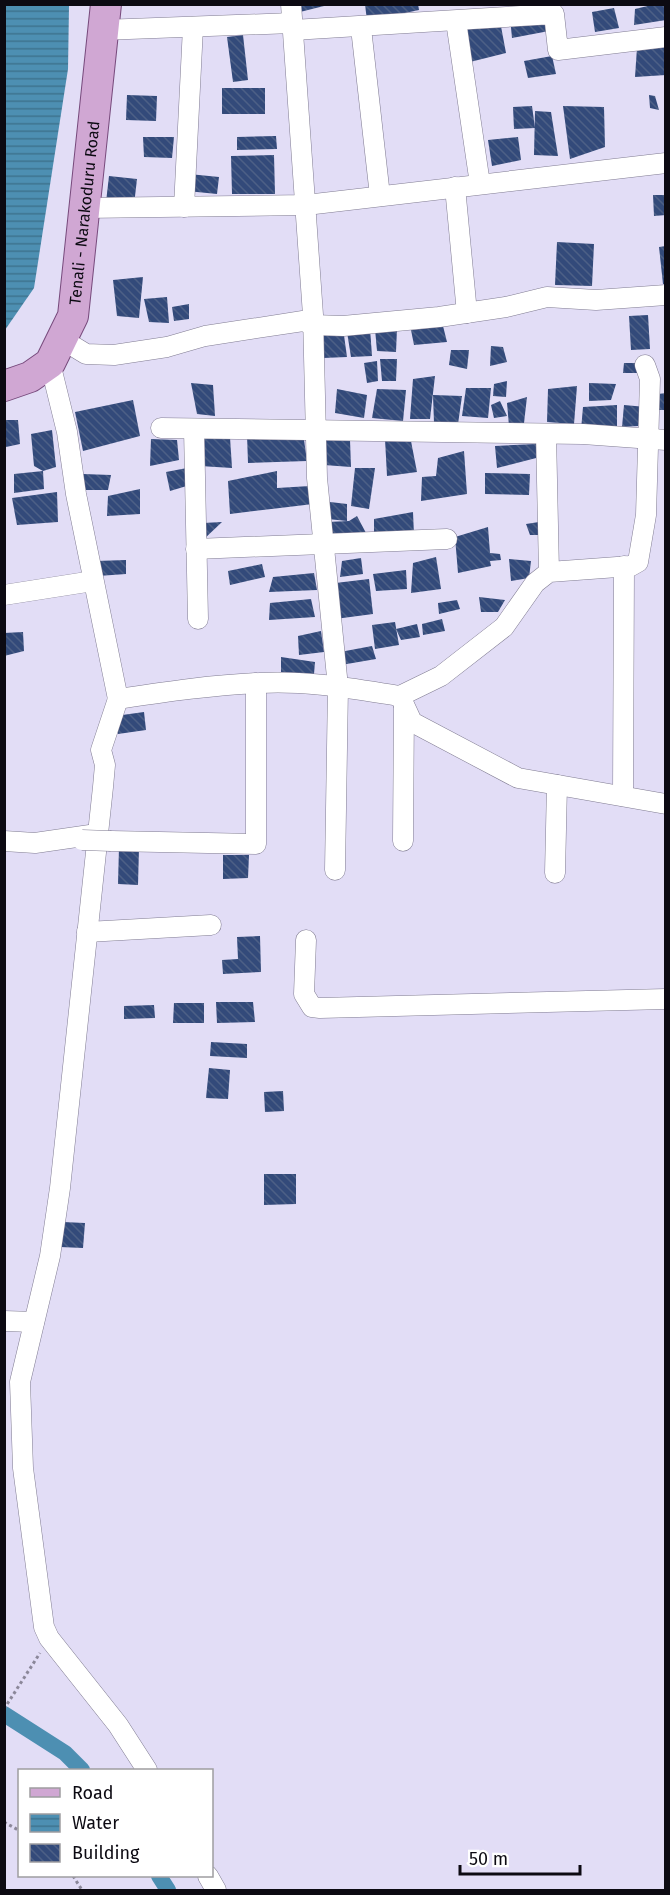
<svg xmlns="http://www.w3.org/2000/svg" width="670" height="1895" viewBox="0 0 670 1895" font-family="'Fira Sans',sans-serif">
<style>
.water{fill:url(#water-rules)}
.lines{fill:none;stroke-linecap:round;stroke-linejoin:round}
.canal{stroke:#4d8fb2;stroke-width:16}
.building{fill:url(#building-back-hatch)}
.street-casing{stroke:#807c92;stroke-width:21}
.primary-casing{stroke:#774a7c;stroke-width:32}
.path{stroke:#8b8799;stroke-width:3;stroke-dasharray:3 3;stroke-linecap:butt}
.street{stroke:#fff;stroke-width:20}
.primary{stroke:#d0a7d3;stroke-width:30}
.street-bridge-casing{stroke:#807c92;stroke-width:21;stroke-linecap:butt}
.street-bridge{stroke:#fff;stroke-width:20}
.labels{text-anchor:middle;stroke-width:6;stroke-linejoin:round;paint-order:stroke}
.street-label{font-size:16px;fill:#0c0a12;stroke:#fff}
</style>
<defs>
<pattern id="water-rules" width="6" height="5" patternUnits="userSpaceOnUse" patternTransform="scale(1.5)"><rect width="6" height="5" fill="#4d8fb2"/><path d="M0 2.5h6" fill="none" stroke="#3e738f"/></pattern>
<pattern id="building-back-hatch" width="6" height="6" patternUnits="userSpaceOnUse" patternTransform="scale(1.5)"><rect width="6" height="6" fill="#334a7a"/><path d="M-1 5l2 2M0 0l6 6M5-1l2 2" fill="none" stroke="#4d6086"/></pattern>
</defs>
<rect width="100%" height="100%" fill="#e2ddf6"/>
<path class="water" d="M5,4L69,5L68,69L34,288L5,330Z"/>
<g class="lines">
<g class="canal">
<path d="M4,1714L65,1753L82,1770"/>
<path d="M159,1876L168,1890"/>
</g>
</g>
<g class="building">
<path d="M299,4H328V5L300,12Z"/>
<path d="M365,4H418L419,10L367,21Z"/>
<path d="M656,4H664L666,20L634,25L635,9Z"/>
<path d="M614,8L619,28L595,32L592,12Z"/>
<path d="M510,17H549V31L512,38Z"/>
<path d="M500,21L506,53L466,63L464,30Z"/>
<path d="M243,35L248,80L233,82L227,37Z"/>
<path d="M666,45V75L635,77L637,48Z"/>
<path d="M552,56L556,74L528,78L524,61Z"/>
<rect x="222" y="88" width="43" height="26"/>
<path d="M127,95L157,96L156,121L126,120Z"/>
<path d="M649,95L655,96L659,110L650,108Z"/>
<path d="M532,106L535,128L514,129L513,107Z"/>
<path d="M563,106L604,107L605,147L570,159Z"/>
<path d="M535,111L551,112L558,156L534,155Z"/>
<path d="M276,136L277,149L237,150V137Z"/>
<path d="M143,137H174L172,158L144,157Z"/>
<path d="M518,137L521,160L492,166L488,140Z"/>
<path d="M274,155L275,194H232L231,156Z"/>
<path d="M189,174L219,177L217,194L187,191Z"/>
<path d="M109,176L137,179L134,205L106,202Z"/>
<path d="M653,195H666V215L654,216Z"/>
<path d="M557,242L594,244L592,286L555,285Z"/>
<path d="M666,246V284H663L659,247Z"/>
<path d="M143,277L139,318L117,316L113,280Z"/>
<path d="M167,297L169,323L149,322L144,299Z"/>
<path d="M189,304V319L174,321L172,307Z"/>
<path d="M648,315L650,349L631,350L629,316Z"/>
<path d="M443,326L447,342L414,345L411,330Z"/>
<path d="M319,327L343,328L347,357L323,358Z"/>
<path d="M370,328L372,356L351,357L347,332Z"/>
<path d="M375,329H397L396,352L377,351Z"/>
<path d="M491,346L503,347L507,362L490,366Z"/>
<path d="M451,350H469L467,369L449,365Z"/>
<path d="M380,359H397L396,381H382Z"/>
<path d="M377,361L378,381L367,383L364,363Z"/>
<path d="M624,363H641L642,373H623Z"/>
<path d="M435,376L430,419H410L413,379Z"/>
<path d="M507,381L506,397L493,396L494,384Z"/>
<path d="M191,383L213,385L215,416L197,414Z"/>
<path d="M589,383L616,384L611,400L589,401Z"/>
<path d="M577,386L574,424L547,422L548,389Z"/>
<path d="M466,388H491L488,418L462,416Z"/>
<path d="M337,389L367,395L364,418L335,413Z"/>
<path d="M377,389L406,390L403,421L372,418Z"/>
<path d="M666,393V410H659L658,394Z"/>
<path d="M433,395L462,396L458,424L434,423Z"/>
<path d="M527,397L524,423L509,426L507,403Z"/>
<path d="M133,400L140,436L83,451L75,412Z"/>
<path d="M500,401L507,416L494,418L491,405Z"/>
<path d="M617,405V429L581,430L583,407Z"/>
<path d="M624,405L646,407L638,426L622,427Z"/>
<path d="M4,420H18L20,444L6,447Z"/>
<path d="M52,430L56,467L43,471L34,466L31,434Z"/>
<path d="M200,434L230,437L232,468L200,466Z"/>
<path d="M247,435L304,440L307,461L248,463Z"/>
<path d="M410,436L417,472L387,476L385,439Z"/>
<path d="M151,439L177,440L179,460L150,466Z"/>
<path d="M325,439L350,440L351,467L324,465Z"/>
<path d="M536,444L540,457L497,468L495,446Z"/>
<path d="M464,451L467,494L421,501L422,477L436,476L438,458Z"/>
<path d="M187,468L190,485L170,491L166,472Z"/>
<path d="M355,468H375L369,509L351,506Z"/>
<path d="M43,471L44,489L14,493V474Z"/>
<path d="M277,471V488L310,486L313,504L230,514L228,481Z"/>
<path d="M485,473L530,474L529,495L485,494Z"/>
<path d="M83,474L111,475L108,490H81Z"/>
<path d="M140,489V514L107,516L108,496Z"/>
<path d="M57,492L58,522L17,525L12,498Z"/>
<path d="M330,502L347,504V521L328,519Z"/>
<path d="M413,512L414,535L374,536V519Z"/>
<path d="M357,516L366,533L327,534V522L349,521Z"/>
<path d="M222,522L203,540V523Z"/>
<path d="M539,522L540,535H530L526,524Z"/>
<path d="M488,527L490,553L500,554L501,560L490,561L491,566L458,573L455,537Z"/>
<path d="M436,557L441,589L411,593L413,563Z"/>
<path d="M361,558L363,574L340,577L342,561Z"/>
<path d="M509,559L531,561L529,578L511,581Z"/>
<path d="M126,560V574L98,576L96,561Z"/>
<path d="M262,564L265,577L230,585L228,571Z"/>
<path d="M406,570L407,589L376,591L373,574Z"/>
<path d="M314,573L317,590L269,592L273,577Z"/>
<path d="M369,579L373,614L335,619L327,584Z"/>
<path d="M479,597L505,600L498,612H481Z"/>
<path d="M311,599L315,617L269,620L270,603Z"/>
<path d="M457,600L460,609L439,614L438,603Z"/>
<path d="M442,619L445,631L423,635L422,624Z"/>
<path d="M395,622L399,645L375,649L372,625Z"/>
<path d="M417,624L420,637L401,640L396,629Z"/>
<path d="M321,631L324,652L299,655L298,636Z"/>
<path d="M23,632L24,651L4,656V633Z"/>
<path d="M372,646L376,659L341,665L340,652Z"/>
<path d="M281,657L315,662L314,674L281,672Z"/>
<path d="M144,712L146,730L118,734L115,716Z"/>
<path d="M119,847L139,848L138,885L118,884Z"/>
<path d="M223,855H249L248,878L223,879Z"/>
<path d="M260,936L261,972L223,974L222,960L238,959L237,937Z"/>
<path d="M216,1002H253L255,1022L217,1023Z"/>
<path d="M174,1003H204V1023H173Z"/>
<path d="M154,1005L155,1018L124,1019V1006Z"/>
<path d="M211,1042L247,1044V1058L210,1056Z"/>
<path d="M209,1068L230,1070L228,1099L206,1098Z"/>
<path d="M283,1091L284,1111L265,1112L264,1092Z"/>
<path d="M264,1174H296V1204L264,1205Z"/>
<path d="M63,1222L85,1223L83,1248L60,1247Z"/>
</g>
<g class="lines">
<defs>
<g id="street">
<path d="M291,4L313,315L317,478L338,687L335,870"/>
<path d="M456,21L480,184"/>
<path d="M361,28L380,196"/>
<path d="M102,30L292,23"/>
<path d="M293,30L554,14L558,50L666,37"/>
<path d="M455,187L467,313"/>
<path d="M184,207L193,27"/>
<path d="M84,208L306,205L666,163"/>
<path d="M63,340L86,354L114,355L167,347L205,336L303,321L313,325L343,326L439,317L506,307L547,297L596,300L666,295"/>
<path d="M50,363L67,432L76,494L118,699C165,692 211,685 259,683C306,680 354,689 400,696L412,722L518,778L666,804"/>
<path d="M161,428L583,434L666,440"/>
<path d="M194,429L198,619"/>
<path d="M546,434L549,572"/>
<path d="M196,549L447,539"/>
<path d="M4,595L93,581"/>
<path d="M400,696L441,676L504,627L535,583L549,572L631,566L638,562L646,515L650,379L645,365"/>
<path d="M118,699L101,750L105,765L103,787L60,1188L50,1256L20,1382L23,1468L44,1627L49,1638L118,1725L147,1770"/>
<path d="M623,796L624,566"/>
<path d="M4,841L35,843L97,834"/>
<path d="M111,841L256,844V683"/>
<path d="M403,841L404,706"/>
<path d="M555,873L557,785"/>
<path d="M87,932L211,925"/>
<path d="M306,940L304,994L312,1007L320,1008L666,999"/>
<path d="M4,1321L34,1322"/>
<path d="M208,1876L216,1890"/>
</g>
<g id="primary">
<path id="s1" d="M4,386L30,377L50,363L73,316L106,4"/>
</g>
</defs>
<use href="#street" class="street-casing"/>
<use href="#primary" class="primary-casing"/>
<g class="path">
<path d="M4,1709L40,1653"/>
<path d="M4,1822L20,1831"/>
<path d="M73,1876L82,1890"/>
</g>
<use href="#street" class="street"/>
<use href="#primary" class="primary"/>
<defs>
<path id="street-bridge" d="M82,840L111,841"/>
</defs>
<use href="#street-bridge" class="street-bridge-casing"/>
<use href="#street-bridge" class="street-bridge"/>
</g>
<g class="labels">
<g class="street-label">
<text dy="6" stroke="none"><textPath href="#s1" startOffset="208">Tenali - Narakoduru Road</textPath></text>
</g>
</g>
<rect width="670" height="1895" fill="none" stroke="#0c0a12" stroke-width="12"/>
<rect x="18" y="1769" width="195" height="108" fill="#ffffff" stroke="#9e9da0" stroke-width="1.5"/>
<rect x="30" y="1788" width="30" height="9" fill="#d0a7d3" stroke="#9e9da0" stroke-width="1.5"/>
<text x="72" y="1799" font-size="18" fill="#0c0a12">Road</text>
<rect x="30" y="1814" width="30" height="18" fill="url(#water-rules)" stroke="#9e9da0" stroke-width="1.5"/>
<text x="72" y="1829" font-size="18" fill="#0c0a12">Water</text>
<rect x="30" y="1844" width="30" height="18" fill="url(#building-back-hatch)" stroke="#9e9da0" stroke-width="1.5"/>
<text x="72" y="1859" font-size="18" fill="#0c0a12">Building</text>
<path d="M460 1865v9h120v-9" fill="none" stroke="#0c0a12" stroke-width="3"/>
<text x="469" y="1865" font-size="18" fill="#0c0a12" stroke="#ffffff" stroke-width="4.5" paint-order="stroke">50 m</text>
</svg>
